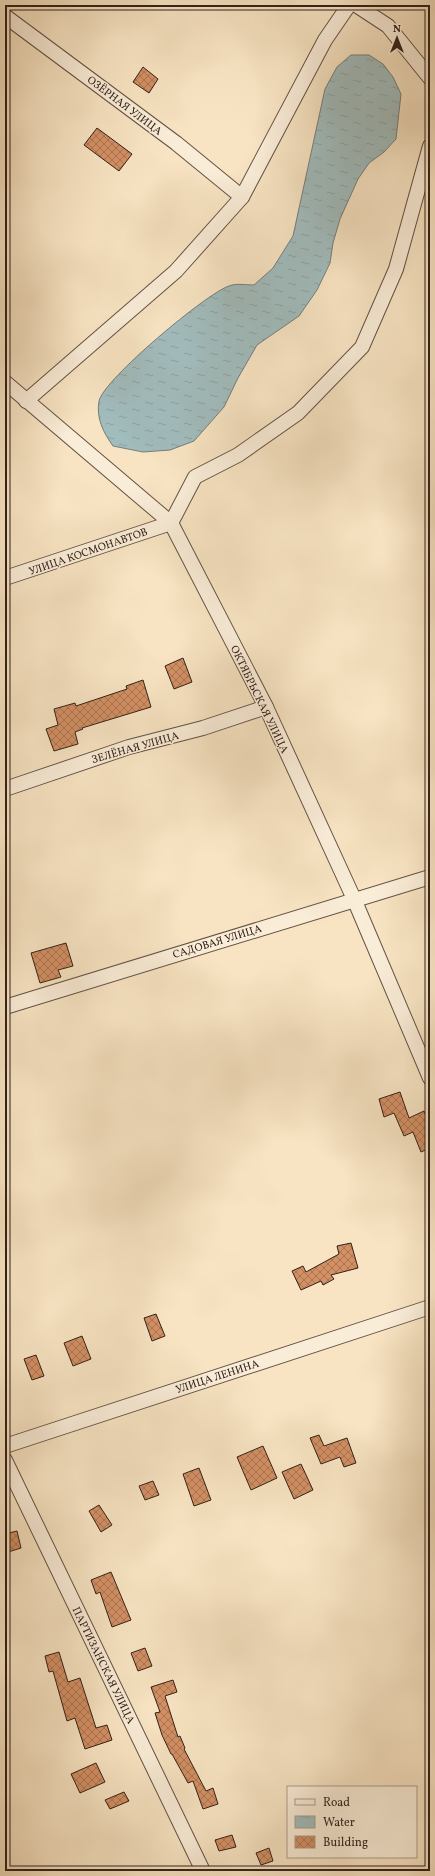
<svg xmlns="http://www.w3.org/2000/svg" width="435" height="1876" viewBox="0 0 435 1876" font-family="Vollkorn,serif">
<style>
.water{fill:url(#water-ripples);stroke:#747e7c}
.building{fill:url(#building-cross-hatch);stroke:#31211a}
.lines{fill:none;stroke-linecap:round;stroke-linejoin:round}
.minor-casing{stroke:#635244;stroke-width:16}
.minor{stroke:#faedd8;stroke-width:14}
.labels{text-anchor:middle;stroke-width:3;stroke-linejoin:round;paint-order:stroke}
.street-label{font-size:11px;fill:#31211a;stroke:#faedd8}
</style>
<defs>
<pattern id="water-ripples" width="26" height="14" patternUnits="userSpaceOnUse"><rect width="26" height="14" fill="#a1bcbd"/><path d="M2 4q2-2 4 0t4 0M15 11q2-2 4 0t4 0" fill="none" stroke="#8ba1a2"/></pattern>
<pattern id="building-cross-hatch" width="8" height="8" patternUnits="userSpaceOnUse"><rect width="8" height="8" fill="#d39064"/><path d="M0 0l8 8M0 8l8-8" fill="none" stroke="#ac7552"/></pattern>
</defs>
<rect width="100%" height="100%" fill="#f8e4c3"/>
<filter id="stains"><feTurbulence type="fractalNoise" baseFrequency=".005" numOctaves="4"/><feColorMatrix values="0 0 0 0 .2 0 0 0 0 .09 0 0 0 0 .02 0 0 0 .5 -.17"/></filter>
<radialGradient id="worn" r=".72"><stop offset=".6" stop-color="#630" stop-opacity="0"/><stop offset="1" stop-color="#630" stop-opacity=".3"/></radialGradient>
<path class="water" d="M351,55H369L383,64L393,77L401,94L396,139L384,152L369,163L358,179L340,219L333,243L330,263L317,290L299,316L257,345L238,378L224,407L194,441L170,450L143,452L113,446C103,432 96,418 99,401C104,379 207,293 229,286C236,283 246,285 254,285L273,268L293,236L325,89L337,67Z"/>
<g class="building">
<path d="M143,67L158,79L149,93L133,82Z"/>
<path d="M97,128L132,154L119,171L84,145Z"/>
<path d="M183,658L192,682L174,689L165,666Z"/>
<path d="M143,680L151,707L82,728L83,729L75,732L78,744L54,751L46,729L58,725L54,709L75,703L76,706L127,689L126,686Z"/>
<path d="M66,943L73,966L58,970L61,977L40,983L31,953Z"/>
<path d="M400,1092L409,1118L424,1111L430,1126V1148L421,1152L413,1132L404,1136L394,1113L384,1117L379,1099Z"/>
<path d="M351,1243L358,1268L331,1275L334,1279L323,1285L321,1281L301,1290L292,1271L303,1266L306,1272L339,1254L337,1246Z"/>
<path d="M156,1314L165,1336L152,1341L144,1318Z"/>
<path d="M82,1336L91,1359L73,1366L64,1343Z"/>
<path d="M36,1355L44,1376L32,1380L24,1359Z"/>
<path d="M319,1435L324,1446L347,1438L356,1463L344,1467L340,1457L321,1464L310,1438Z"/>
<path d="M263,1446L277,1478L251,1490L237,1457Z"/>
<path d="M301,1464L313,1490L294,1499L282,1472Z"/>
<path d="M199,1468L211,1500L194,1506L183,1474Z"/>
<path d="M153,1481L159,1495L145,1500L139,1486Z"/>
<path d="M99,1505L112,1525L101,1532L89,1511Z"/>
<path d="M17,1531L21,1548L5,1553V1534Z"/>
<path d="M111,1572L131,1620L112,1627L100,1592L96,1594L91,1580Z"/>
<path d="M145,1648L152,1666L138,1671L131,1653Z"/>
<path d="M59,1652L68,1682L80,1678L96,1728L107,1725L112,1740L85,1749L75,1718L67,1721L53,1671L49,1672L45,1656Z"/>
<path d="M173,1680L177,1692L165,1696L178,1737L180,1736L185,1748L184,1749L206,1791L213,1788L218,1804L203,1809L193,1781L188,1783L172,1754H171L162,1735L155,1713L160,1712L151,1687Z"/>
<path d="M96,1763L105,1782L80,1793L71,1774Z"/>
<path d="M124,1792L129,1801L110,1809L105,1800Z"/>
<path d="M232,1835L236,1847L219,1851L215,1840Z"/>
<path d="M269,1848L273,1861L261,1865L256,1853Z"/>
</g>
<g class="lines">
<defs>
<g id="minor">
<path d="M356,5L388,26L430,78"/>
<path d="M5,16L176,143L242,197"/>
<path d="M5,382L171,523L266,707L354,899L430,1078"/>
<path d="M26,401L176,271L242,197L325,40L349,5"/>
<path d="M5,578L171,523L195,477L238,455L298,413L362,347L396,269L430,146"/>
<path d="M5,789L129,747L203,728L266,707"/>
<path d="M5,1007L430,877"/>
<path d="M5,1446L430,1307"/>
<path d="M5,1460L203,1871"/>
</g>
</defs>
<use href="#minor" class="minor-casing"/>
<use href="#minor" class="minor"/>
</g>
<g class="labels">
<g class="street-label">
<text transform="translate(125 105) rotate(37)" y="4">ОЗЁРНАЯ УЛИЦА</text>
<text transform="translate(88 551) rotate(-19)" y="4">УЛИЦА КОСМОНАВТОВ</text>
<text transform="translate(260 699) rotate(64)" y="4">ОКТЯБРЬСКАЯ УЛИЦА</text>
<text transform="translate(135 747) rotate(-16)" y="4">ЗЕЛЁНАЯ УЛИЦА</text>
<text transform="translate(217 941) rotate(-17)" y="4">САДОВАЯ УЛИЦА</text>
<text transform="translate(217 1376) rotate(-18)" y="4">УЛИЦА ЛЕНИНА</text>
<text transform="translate(104 1665) rotate(64)" y="4">ПАРТИЗАНСКАЯ УЛИЦА</text>
</g>
</g>
<rect width="435" height="1876" fill="none" stroke="#f8e4c3" stroke-width="20"/>
<rect x="6" y="6" width="423" height="1864" fill="none" stroke="#31211a" stroke-width="2"/>
<rect x="10" y="10" width="415" height="1856" fill="none" stroke="#31211a"/>
<rect x="287" y="1786" width="130" height="72" fill="#faedd8" stroke="#aa9b8c"/>
<rect x="295" y="1799" width="20" height="6" fill="#faedd8" stroke="#aa9b8c"/>
<text x="323" y="1806" font-size="12" fill="#31211a">Road</text>
<rect x="295" y="1816" width="20" height="12" fill="url(#water-ripples)" stroke="#aa9b8c"/>
<text x="323" y="1826" font-size="12" fill="#31211a">Water</text>
<rect x="295" y="1836" width="20" height="12" fill="url(#building-cross-hatch)" stroke="#aa9b8c"/>
<text x="323" y="1846" font-size="12" fill="#31211a">Building</text>
<g transform="translate(397 38)" stroke="#faedd8" stroke-width="3" paint-order="stroke">
<path d="M0-3L7 15L0 10L-7 15Z" fill="#31211a"/>
<text y="-6" font-size="11" font-weight="bold" text-anchor="middle" fill="#31211a">N</text>
</g>
<rect width="100%" height="100%" filter="url(#stains)"/>
<rect width="100%" height="100%" fill="url(#worn)"/>
</svg>
